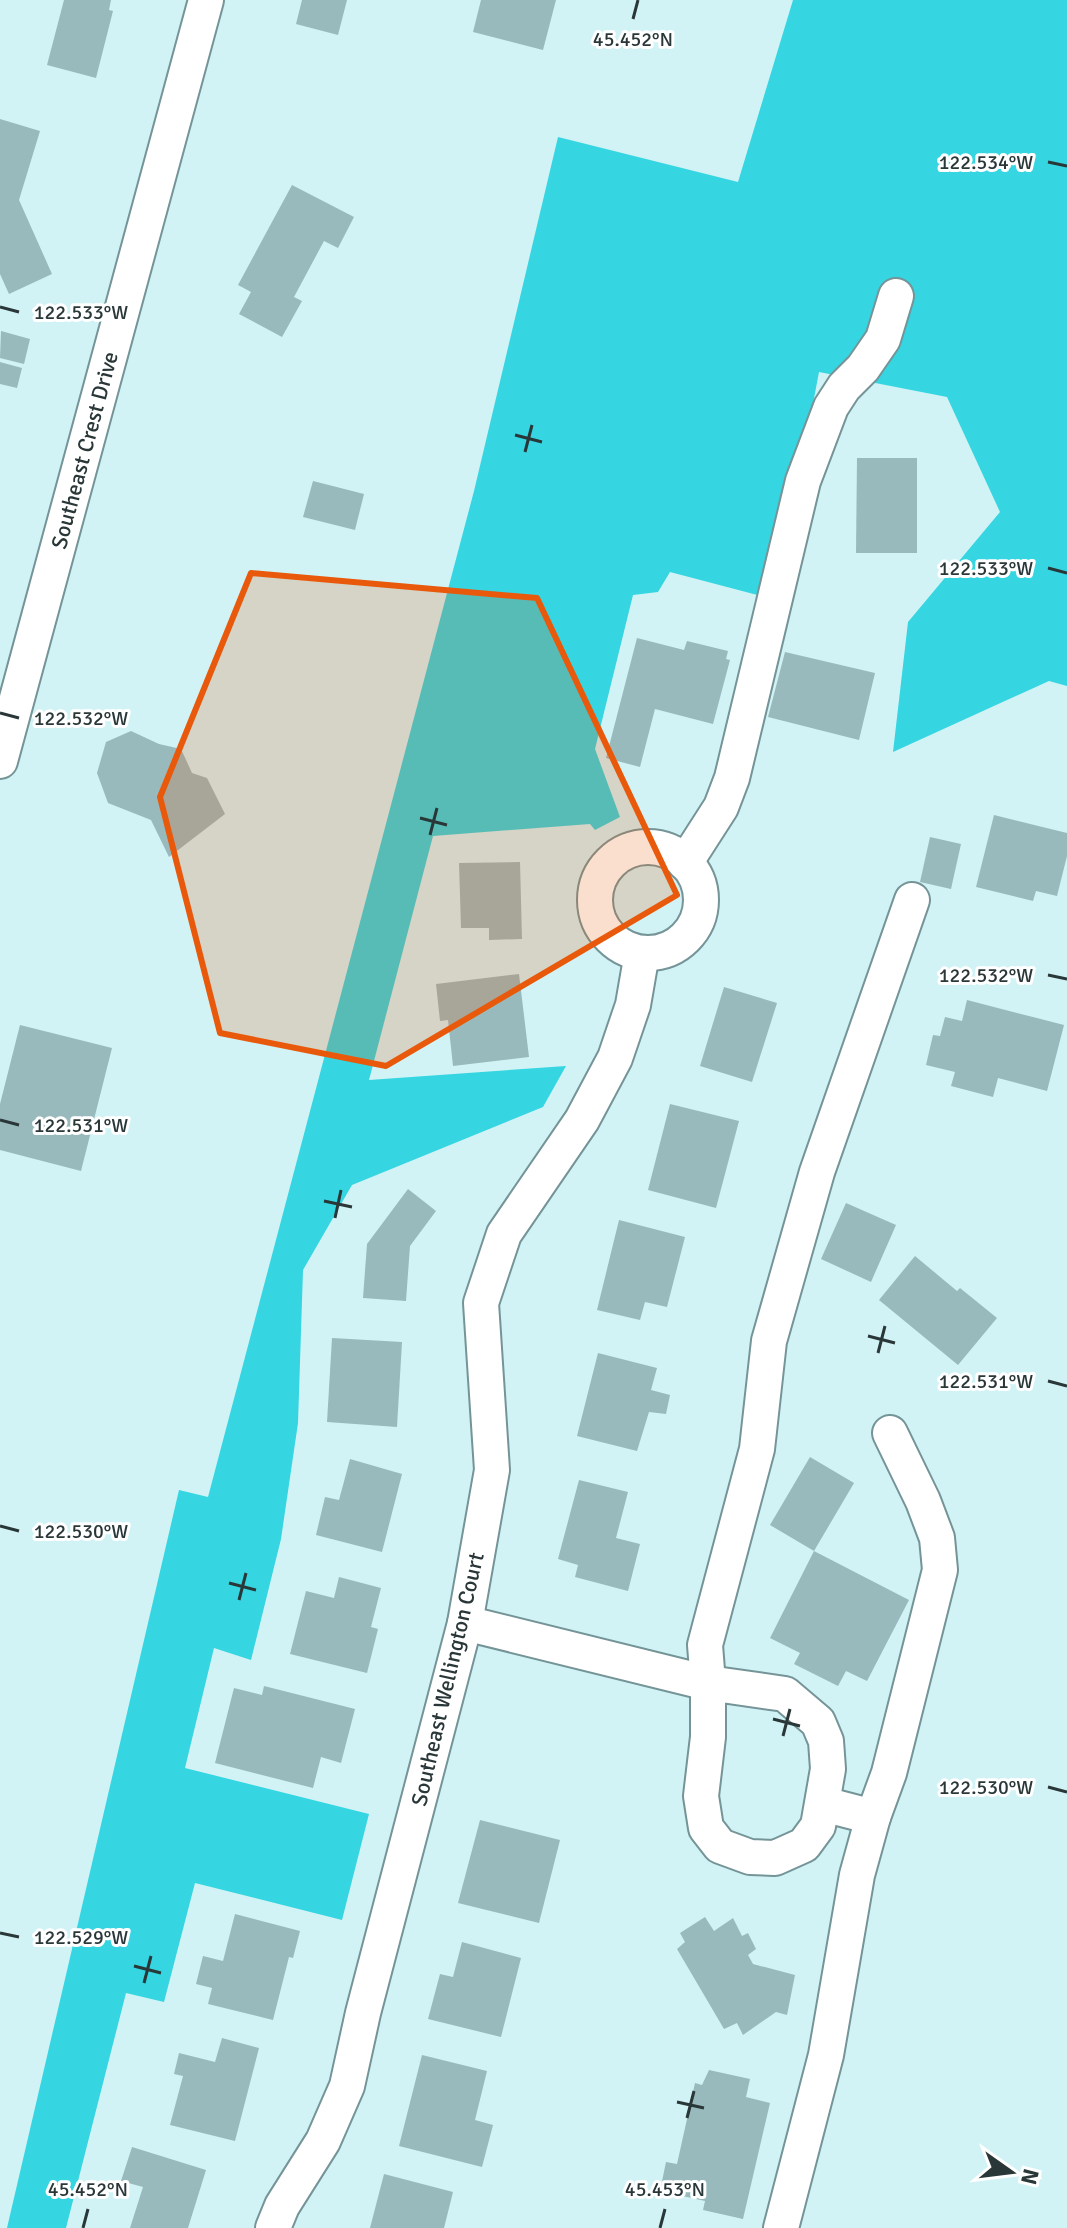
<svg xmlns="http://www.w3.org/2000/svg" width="1067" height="2228" viewBox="0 0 1067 2228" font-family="Signika,sans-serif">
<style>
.forest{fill:#35d5e1}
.building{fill:#99babc}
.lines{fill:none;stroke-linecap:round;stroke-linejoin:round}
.minor-casing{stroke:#759497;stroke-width:38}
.minor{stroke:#fff;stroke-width:34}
.marked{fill:#e8590c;fill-opacity:0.2;stroke:#e8590c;stroke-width:6;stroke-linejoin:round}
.ticks{fill:none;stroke:#2a3738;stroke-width:3}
.labels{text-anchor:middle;stroke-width:6;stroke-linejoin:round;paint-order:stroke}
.street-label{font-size:22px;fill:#2a3738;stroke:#fff}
.ticks-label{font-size:20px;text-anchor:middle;fill:#2a3738;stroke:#fff;stroke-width:6;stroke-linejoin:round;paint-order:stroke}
</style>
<rect width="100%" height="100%" fill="#d1f3f6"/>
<path class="forest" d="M793,0H1067V686L1049,681L893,752L908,622L1000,512L947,397L819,372L776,600L670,572L658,592L633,595L595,749L620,817L595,830L590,824L433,836L369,1080L566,1066L543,1107L352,1185L303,1270L298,1423L281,1539L251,1660L214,1648L185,1768L369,1814L342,1920L195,1883L164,2002L126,1993L66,2228H7L179,1490L208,1497L474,491L558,137L738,182Z"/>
<g class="building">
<path d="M64,0H111L109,10L113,11L96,78L47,65Z"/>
<path d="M302,0H347L338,35L296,24Z"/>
<path d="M481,0H556L543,50L473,32Z"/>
<path d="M0,119L40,131L19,200L52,274L9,294L0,274Z"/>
<path d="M292,185L354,217L338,248L324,241L294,297L302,301L282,337L239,314L251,292L238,285Z"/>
<path d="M1,331L30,339L24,364L0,358Z"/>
<path d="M0,362L22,368L17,388L0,384Z"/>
<path d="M857,458H917V553H856Z"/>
<path d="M313,481L364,494L355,530L303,517Z"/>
<path d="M637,638L684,650L687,641L728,651L726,659L730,660L713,724L655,709L640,767L606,758Z"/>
<path d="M785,652L875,673L859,740L768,717Z"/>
<path d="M131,731L159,744L181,749L192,773L207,778L225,814L169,857L151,820L108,803L97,773L106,742Z"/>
<path d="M994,815L1067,833V856L1057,896L1036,891L1033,901L976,887Z"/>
<path d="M930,837L961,844L951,889L920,882Z"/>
<path d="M520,862L522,939L489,940V928H461L459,863Z"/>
<path d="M519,974L529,1057L453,1066L448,1020L440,1021L436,984Z"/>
<path d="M724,987L777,1003L752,1082L700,1066Z"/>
<path d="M967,1000L1064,1025L1047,1091L998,1078L993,1097L951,1086L955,1072L926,1065L933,1035L940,1036L945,1017L962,1021Z"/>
<path d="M20,1025L112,1048L81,1171L0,1150V1104Z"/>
<path d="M670,1104L739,1121L716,1208L648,1190Z"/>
<path d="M408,1189L436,1211L410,1246L406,1301L363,1298L367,1244Z"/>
<path d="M846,1203L896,1225L871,1282L821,1259Z"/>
<path d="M619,1220L685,1237L667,1307L645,1302L640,1320L597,1310Z"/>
<path d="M915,1256L957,1291L960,1288L997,1318L958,1365L879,1300Z"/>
<path d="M332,1338L402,1342L397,1427L327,1422Z"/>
<path d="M598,1353L657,1368L651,1390L670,1395L666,1414L649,1412L637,1451L577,1436Z"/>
<path d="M810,1457L854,1483L814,1551L770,1525Z"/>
<path d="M350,1459L402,1474L382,1552L316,1535L325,1497L339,1500Z"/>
<path d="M579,1480L628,1492L616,1538L640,1544L628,1591L575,1577L578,1565L558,1559Z"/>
<path d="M814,1551L909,1600L867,1681L846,1671L838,1686L794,1664L800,1653L770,1638Z"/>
<path d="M339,1577L381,1588L371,1627L378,1629L367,1673L290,1654L306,1591L334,1598Z"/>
<path d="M264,1686L355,1709L341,1763L321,1757L313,1788L215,1763L234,1688L262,1695Z"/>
<path d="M480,1820L560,1840L539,1923L458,1903Z"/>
<path d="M235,1914L300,1931L293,1958L289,1957L273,2020L208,2004L212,1988L196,1984L203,1956L223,1961Z"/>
<path d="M705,1917L714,1931L733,1918L742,1936L748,1933L756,1949L748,1955L753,1964L795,1975L787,2015L776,2012L743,2035L737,2023L724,2029L677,1949L685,1942L680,1933Z"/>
<path d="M462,1942L521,1958L501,2037L428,2019L440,1974L453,1977Z"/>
<path d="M222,2038L259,2048L235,2141L170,2125L183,2076L174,2074L179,2053L215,2062Z"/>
<path d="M422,2055L487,2071L475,2120L493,2125L482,2167L399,2146Z"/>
<path d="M709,2070L750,2079L746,2097L770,2103L743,2219L703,2210L705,2201L660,2191L666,2162L677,2164L695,2083L702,2085Z"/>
<path d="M132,2147L206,2170L188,2228H130L143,2187L121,2181Z"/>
<path d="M384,2174L453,2192L444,2228H370Z"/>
</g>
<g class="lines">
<defs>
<g id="minor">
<path d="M0,761L206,0"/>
<circle cx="648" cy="900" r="53"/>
<path d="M685,863L721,807L732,778L803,481L831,407L844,387L863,368L883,339L896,296"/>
<path d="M465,1623L708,1683L705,1645L757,1449L769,1341L817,1172L912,900"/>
<path d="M708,1683L785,1694L818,1722L826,1741L828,1769L818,1826L804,1845L775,1858L750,1857L720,1846L706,1828L701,1796L708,1737Z"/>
<path d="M823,1804L873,1817L889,1773L940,1570L937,1538L923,1501L890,1433"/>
<path d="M273,2228L282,2206L323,2141L347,2086L363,2013L465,1623L492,1470L481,1303L504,1234L582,1120L615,1058L633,1005L642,953"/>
<path d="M781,2228L826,2055L857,1875L873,1817"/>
</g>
</defs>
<use href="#minor" class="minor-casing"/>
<use href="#minor" class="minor"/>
</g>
<path class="marked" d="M251,573L537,598L677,895L386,1066L220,1033L160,797Z"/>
<path class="ticks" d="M633,19L638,0M1048,162L1067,166M0,307L19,312M515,435L542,442M525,452L532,425M1048,568L1067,573M0,713L19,718M420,818L447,825M430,835L437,808M1048,975L1067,979M0,1120L19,1125M324,1201L352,1207M335,1218L341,1190M868,1336L895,1343M878,1353L885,1326M1048,1381L1067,1386M0,1526L19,1531M229,1583L256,1590M239,1600L246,1573M773,1719L800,1726M783,1736L790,1709M1048,1787L1067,1792M0,1933L19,1937M134,1966L161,1973M144,1983L151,1956M677,2102L704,2108M687,2118L694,2091M83,2228L88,2209M660,2228L665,2209"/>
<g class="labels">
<g class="street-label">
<text transform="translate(84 450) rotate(-75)" y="8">Southeast Crest Drive</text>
<text transform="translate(447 1679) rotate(-77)" y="8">Southeast Wellington Court</text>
</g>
</g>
<g class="ticks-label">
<text x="633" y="46">45.452°N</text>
<text x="986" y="169">122.534°W</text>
<text x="81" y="319">122.533°W</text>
<text x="986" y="575">122.533°W</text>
<text x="81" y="725">122.532°W</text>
<text x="986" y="982">122.532°W</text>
<text x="81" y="1132">122.531°W</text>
<text x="986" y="1388">122.531°W</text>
<text x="81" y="1538">122.530°W</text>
<text x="986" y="1794">122.530°W</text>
<text x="81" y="1944">122.529°W</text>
<text x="88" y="2196">45.452°N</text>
<text x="665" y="2196">45.453°N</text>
</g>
<g transform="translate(1011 2172) rotate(104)" stroke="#ffffff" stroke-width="6" paint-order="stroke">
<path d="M0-6L14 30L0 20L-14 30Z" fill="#2a3738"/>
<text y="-12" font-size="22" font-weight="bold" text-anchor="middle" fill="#2a3738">N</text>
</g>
</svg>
